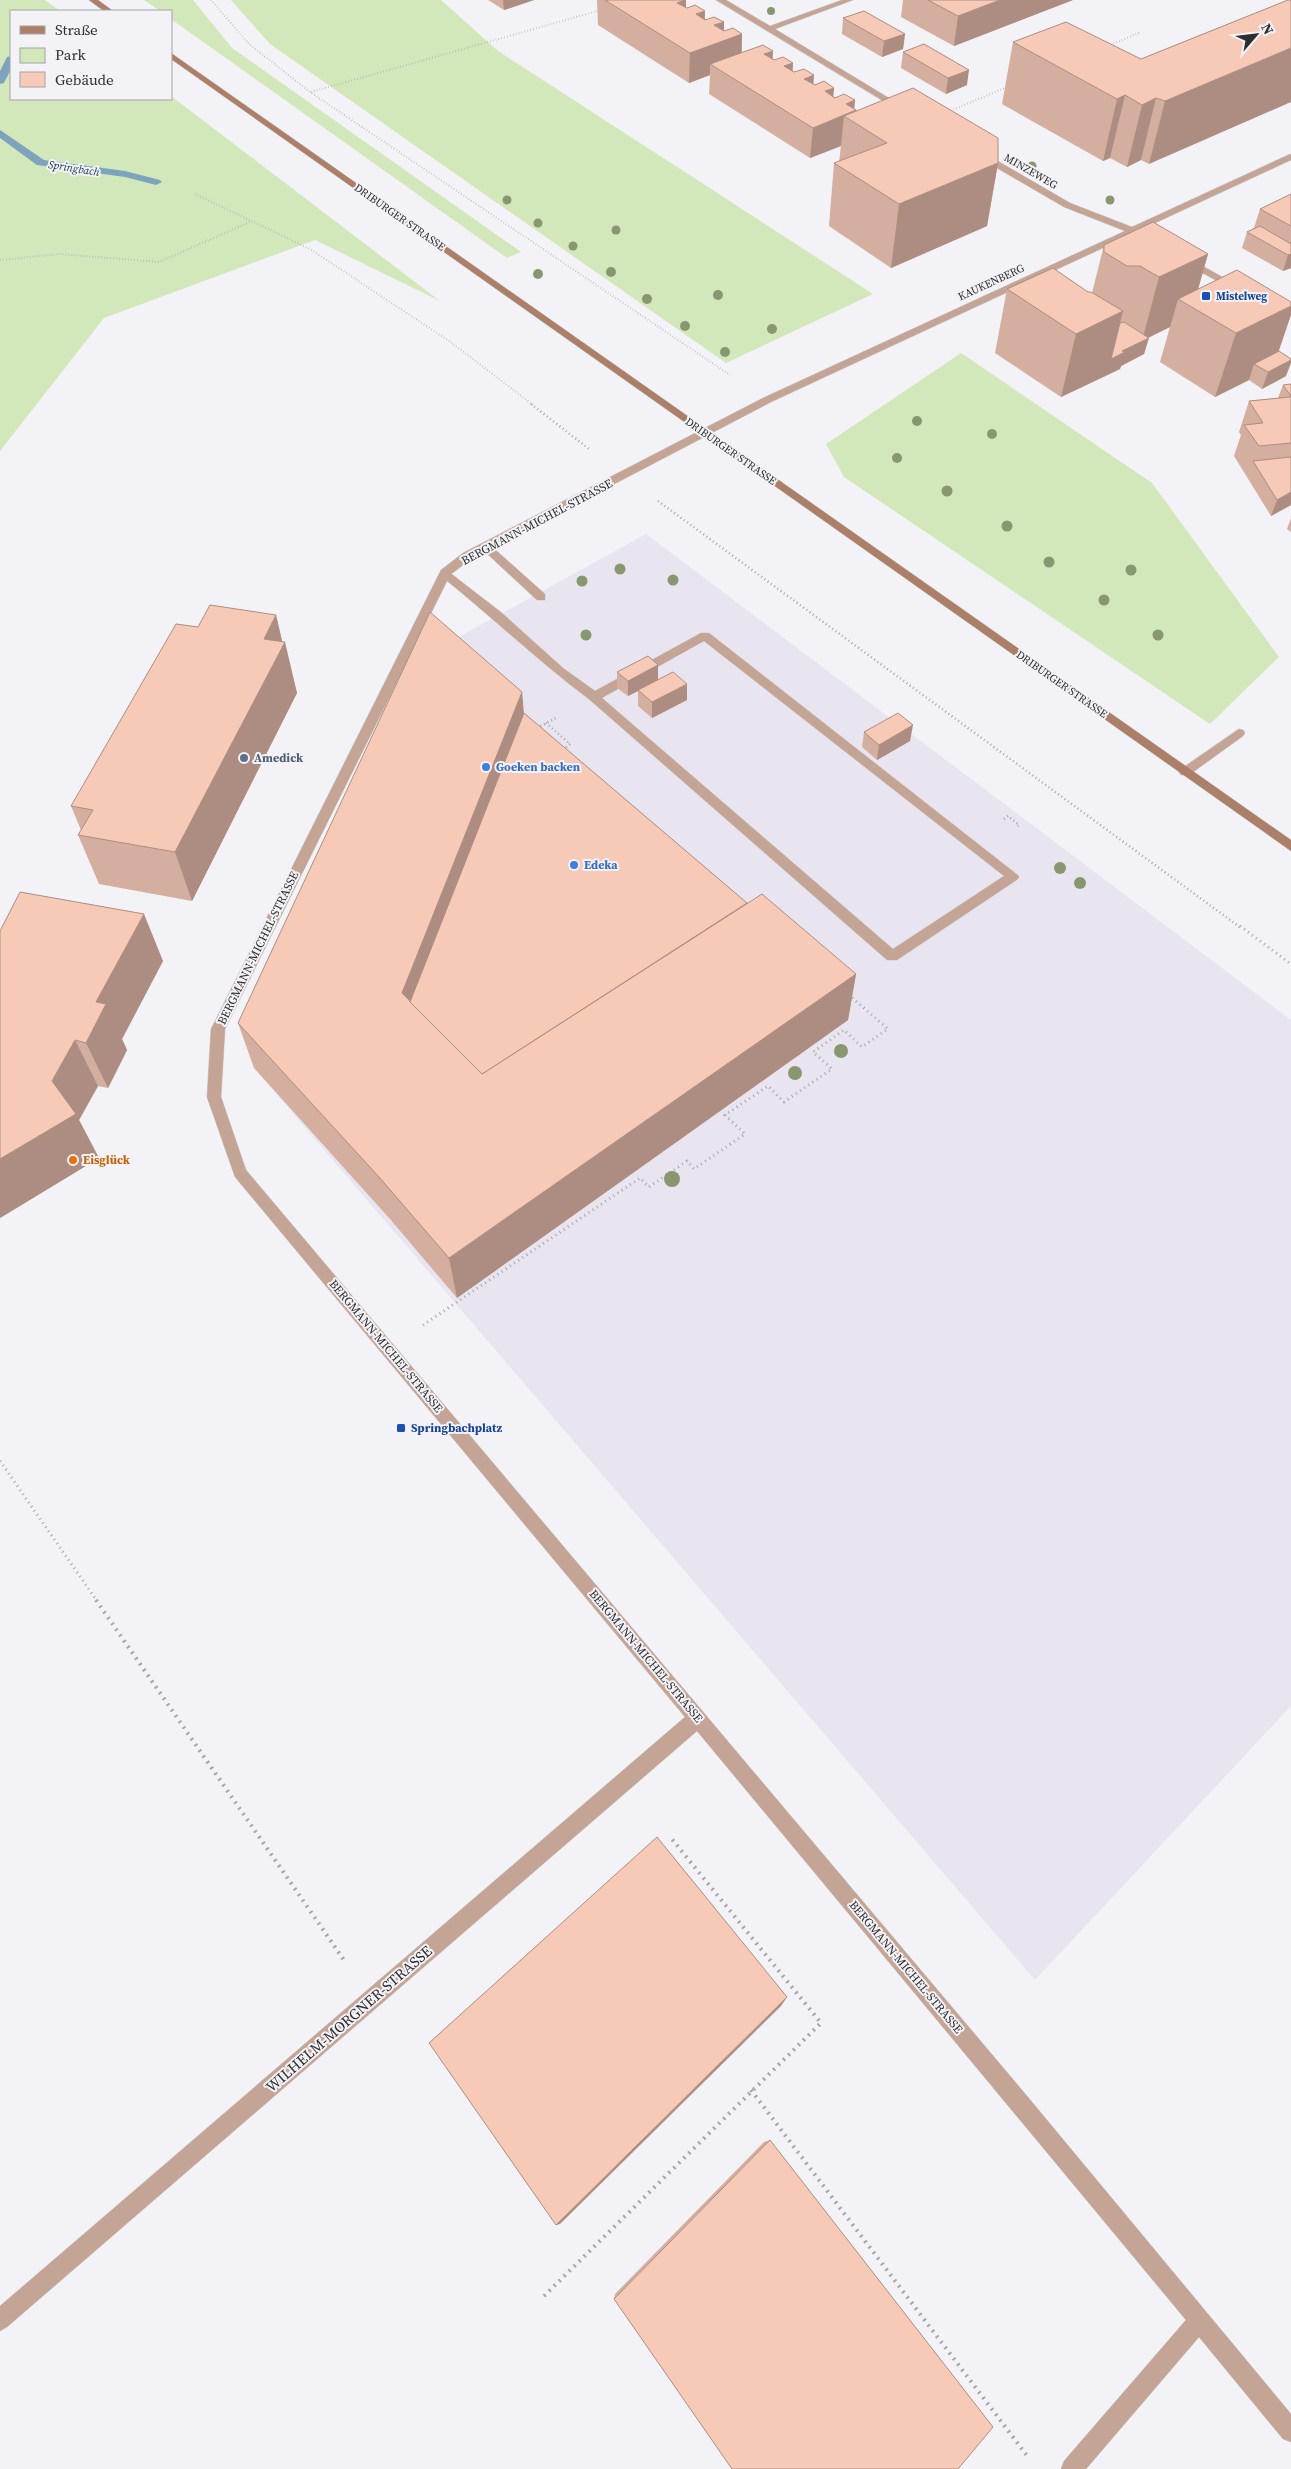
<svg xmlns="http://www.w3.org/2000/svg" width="1291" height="2469" viewBox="0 0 1291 2469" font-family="'Source Serif 4',serif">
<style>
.built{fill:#e8e5f0}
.green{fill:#d2e8bb}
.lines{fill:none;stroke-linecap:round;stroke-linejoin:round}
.stream{fill:#7ea3bd;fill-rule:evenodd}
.lane-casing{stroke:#d0cfd2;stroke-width:1}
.street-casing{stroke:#d0cfd2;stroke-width:1}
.secondary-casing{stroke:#d0cfd2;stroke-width:1}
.path-far3{stroke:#a6a5a8;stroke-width:2;stroke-dasharray:0.5 2.5;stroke-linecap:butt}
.path-far2{stroke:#a6a5a8;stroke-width:2.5;stroke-dasharray:1 3;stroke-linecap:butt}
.path-far1{stroke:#a6a5a8;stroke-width:3;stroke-dasharray:1 4;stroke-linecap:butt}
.path{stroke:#a6a5a8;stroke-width:4;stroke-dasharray:2 5;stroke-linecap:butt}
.lane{fill:#c4a595;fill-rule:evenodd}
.street{fill:#c4a595;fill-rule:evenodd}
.secondary{fill:#ab7f68;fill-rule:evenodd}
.tree{fill:#899770}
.wall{fill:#d4ae9e}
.shaded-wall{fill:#ad8d81}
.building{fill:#f7cab8;stroke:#ad8d81}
.transit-dot{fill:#1a4fb4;stroke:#f3f2f6;stroke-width:2}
.service-dot{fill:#5c6f8a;stroke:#f3f2f6;stroke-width:2}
.shop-dot{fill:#3f7fe0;stroke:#f3f2f6;stroke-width:2}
.food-dot{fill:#e8710a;stroke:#f3f2f6;stroke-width:2}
.labels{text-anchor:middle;stroke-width:4;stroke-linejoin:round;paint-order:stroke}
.far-water-label{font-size:11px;font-style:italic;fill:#143346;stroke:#f3f2f6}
.far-street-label{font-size:11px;fill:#2e2d2f;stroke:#f3f2f6}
.far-transit-label{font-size:11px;font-weight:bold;fill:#164399;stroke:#f3f2f6;text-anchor:start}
.street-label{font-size:12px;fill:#2e2d2f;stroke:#f3f2f6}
.service-label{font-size:12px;font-weight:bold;fill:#4e5e75;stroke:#f3f2f6;text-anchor:start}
.shop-label{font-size:12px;font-weight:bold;fill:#366cbe;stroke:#f3f2f6;text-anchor:start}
.food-label{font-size:12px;font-weight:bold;fill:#c56008;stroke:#f3f2f6;text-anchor:start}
.transit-label{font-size:12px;font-weight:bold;fill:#164399;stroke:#f3f2f6;text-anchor:start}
.near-street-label{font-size:15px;fill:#2e2d2f;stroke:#f3f2f6}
</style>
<rect width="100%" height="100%" fill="#f3f2f6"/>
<path class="built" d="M646,534L1291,1020V1706L1035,1980L254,1068L446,644Z"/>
<g class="green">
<path d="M0,0H45L60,11H11V99H171V96L440,301L315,240L104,318L0,451Z"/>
<path d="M144,0H193L232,48L521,252L507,258L171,19V11H160Z"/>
<path d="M231,0H441L498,51L873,294L726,363L270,44Z"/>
<path d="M961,353L1152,483L1279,657L1210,724L844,477L826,444Z"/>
</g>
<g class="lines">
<g class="stream">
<path d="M11,56V69L4,83L0,84V71L7,57Z"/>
<path d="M0,130L44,160L125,171L160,180L162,182L156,185L125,177L37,165L0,138Z"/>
</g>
<defs>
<g id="lane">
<path d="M486,543L490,545L545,594V600H537L482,549L480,547Z"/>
<path d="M445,569L502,613L563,668L595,691L701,633H709L1019,876L1018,879L897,960H887L590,700C538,661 491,616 441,576V570ZM704,641L1004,876L893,949L602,698Z"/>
<path d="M1239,729L1243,730L1245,733L1243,736L1189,775H1181L1179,772L1181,769Z"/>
</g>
<g id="street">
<path d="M716,0H726L770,26L842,0H853L775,29L907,109L900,111Z"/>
<path d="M978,153H984L1070,203L1132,227L1288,155L1291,154V160L1140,230V234H1133L771,402L471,559L450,575L225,1029L221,1097L246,1170L1027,2096L1291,2414V2442L1283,2439L1199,2337L1086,2469H1061L1064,2461L1186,2320L697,1731L7,2327L0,2331V2306L685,1717L235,1177L207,1097L211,1029L441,570L463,553L763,398L1125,231L1064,207L978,157Z"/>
<path d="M1184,259H1190L1242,288L1234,290L1184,263Z"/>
</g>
<g id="secondary">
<path d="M89,0H98L113,11H104Z"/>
<path d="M171,53L1291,840V851L171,59Z"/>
</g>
</defs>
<use href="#lane" class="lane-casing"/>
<use href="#street" class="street-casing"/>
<use href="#secondary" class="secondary-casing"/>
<g class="path-far3">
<path d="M211,0L249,44L310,92L730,375"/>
<path d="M1108,46L1141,32"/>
<path d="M311,92L601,10"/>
<path d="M948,112L1007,87"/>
<path d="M195,194L310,249L452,343L533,405"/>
<path d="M0,260L60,254L159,262L250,222"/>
</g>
<g class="path-far2">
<path d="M531,404L589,449"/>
<path d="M658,501L1241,928"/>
<path d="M546,723L570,744L563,750"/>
<path d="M537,728L556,718"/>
<path d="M1004,819L1008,816L1019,825L1016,827"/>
</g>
<g class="path-far1">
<path d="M1240,926L1291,964"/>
<path d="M423,1325L640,1178L649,1187L687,1161L694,1169L745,1134L725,1115L768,1086L784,1102L832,1069L813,1052L844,1030L862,1047L888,1029L850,996"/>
<path d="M0,1461L97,1601"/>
</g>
<g class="path">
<path d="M96,1600L346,1963"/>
<path d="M751,2090L1028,2457"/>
<path d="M544,2296L821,2023L671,1838"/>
</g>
<use href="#lane" class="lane"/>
<use href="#street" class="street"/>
<use href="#secondary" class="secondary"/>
</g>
<g class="tree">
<circle cx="771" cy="11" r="4"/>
<circle cx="1032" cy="166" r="4.5"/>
<circle cx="507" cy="200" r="4.5"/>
<circle cx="1110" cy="200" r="4.5"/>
<circle cx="538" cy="223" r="4.5"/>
<circle cx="616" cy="230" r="4.5"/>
<circle cx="573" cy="246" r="4.5"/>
<circle cx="611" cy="272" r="5"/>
<circle cx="538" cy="274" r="5"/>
<circle cx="718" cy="295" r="5"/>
<circle cx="647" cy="299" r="5"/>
<circle cx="685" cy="326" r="5"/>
<circle cx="772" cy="329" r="5"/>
<circle cx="725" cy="352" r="5"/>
<circle cx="917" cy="421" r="5"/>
<circle cx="992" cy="434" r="5"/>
<circle cx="897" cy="458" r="5"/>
<circle cx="947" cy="491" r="5.5"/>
<circle cx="1007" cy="526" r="5.5"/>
<circle cx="1049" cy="562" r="5.5"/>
<circle cx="620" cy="569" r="5.5"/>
<circle cx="1131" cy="570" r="5.5"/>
<circle cx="673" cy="580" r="5.5"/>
<circle cx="582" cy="581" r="5.5"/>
<circle cx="1104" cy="600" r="5.5"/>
<circle cx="586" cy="635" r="5.5"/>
<circle cx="1158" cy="635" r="5.5"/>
<circle cx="1060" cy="868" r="6"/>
<circle cx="1080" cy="883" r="6"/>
<circle cx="841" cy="1051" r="7"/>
<circle cx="795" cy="1073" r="7"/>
<circle cx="672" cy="1179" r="8"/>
</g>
<g class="wall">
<path d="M488,0H534L504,10Z"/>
<path d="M597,0H686V8L705,11V19L723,27L724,31L742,34V53L772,60L794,72L814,75L813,84L834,88L833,96L835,98L855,100L854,109L856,110L998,163L987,226L891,268L829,226L834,163L839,162L841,146L810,158L709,94L710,75L689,83L598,25Z"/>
<path d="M903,0H1073L954,46L901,17Z"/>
<path d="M1288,0L1149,164L1141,160L1127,167L1110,158L1103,161L1002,104L1013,42L1141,59Z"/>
<path d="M843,18L905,34L903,49L882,57L842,34Z"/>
<path d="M903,52L967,85L946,94L901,68Z"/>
<path d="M1291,194V268L1283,271L1242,248L1247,232L1254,228L1260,209Z"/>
<path d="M1104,245L1208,254L1198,289L1279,351L1286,376L1262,389L1249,380L1215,397L1160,362L1170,327L1148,337L1144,354L1121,366L1120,369L1061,397L995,353L1007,289L1092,293Z"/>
<path d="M1291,384V505L1271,516L1234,456L1241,435L1239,432L1249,401L1278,398L1283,385Z"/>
<path d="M1291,518V532L1287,529Z"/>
<path d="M276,615L282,641L297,693L192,901L99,884L78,835L81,830L71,806Z"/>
<path d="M617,672L658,680L687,700L652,718L638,706V691L628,696L617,688Z"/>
<path d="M522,692L524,713L747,903L856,974L848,1020L457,1298L390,1219L254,1068L238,1023Z"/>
<path d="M864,732L910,741L877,760L862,747Z"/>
<path d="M0,931L163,961L122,1039L127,1050L108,1088L98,1086L79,1120L99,1158L0,1218Z"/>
<path d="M770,2140L614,2299L615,2294L764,2142Z"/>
</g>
<g class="shaded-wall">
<path d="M503,0H534L504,10Z"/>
<path d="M686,0V20L677,3Z"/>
<path d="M1000,0H1073L954,46L958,16Z"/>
<path d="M705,11L704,33L696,14Z"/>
<path d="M724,22V40L742,34L741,64H710V75L689,83L690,53L714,25Z"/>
<path d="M905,34L903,49L882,57L884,41Z"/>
<path d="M1291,48V102L1149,164L1165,101Z"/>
<path d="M773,51L772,74L764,54Z"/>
<path d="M793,63L792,86L784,66Z"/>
<path d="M969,70L967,85L946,94L948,78Z"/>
<path d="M814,75L812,98L804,79Z"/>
<path d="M834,88L832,111L825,91Z"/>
<path d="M1125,95L1110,158L1103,161L1117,99Z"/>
<path d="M1156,98L1141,160L1127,167L1142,105Z"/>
<path d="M855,100L854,111L844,116L841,146L810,158L813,128L846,104Z"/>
<path d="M998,163L987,226L891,268L899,204Z"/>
<path d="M1208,254L1193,307L1178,299L1170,327L1142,341L1159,277Z"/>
<path d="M1291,254V268L1283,271L1288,255Z"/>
<path d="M1291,306V315L1273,368L1254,364L1249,380L1215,397L1236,333Z"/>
<path d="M1123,311L1111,359L1122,351L1149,338L1144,354L1121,366L1120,369L1061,397L1076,334Z"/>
<path d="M1291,360V363L1286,376L1262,389L1268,372Z"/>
<path d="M1291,492V505L1271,516L1277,500Z"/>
<path d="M276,615L283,645L285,642L297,693L192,901L175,852L264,639Z"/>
<path d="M658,665V681L628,696V681Z"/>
<path d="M687,684V700L652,718V702Z"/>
<path d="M522,692L526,743L417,1024L402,993Z"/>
<path d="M913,725L910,741L877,760L879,745Z"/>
<path d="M144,914L163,961L122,1039L127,1050L108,1088L86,1043L96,1002Z"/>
<path d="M856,974L848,1020L457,1298L449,1258Z"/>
<path d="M75,1040L98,1086L79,1120L99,1158L0,1218V1159L52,1081Z"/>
<path d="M787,1997L781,2006L560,2224L556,2225Z"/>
</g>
<g class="building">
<path d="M605,0H685L677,3L687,8L695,5L705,11L696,14L705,20L714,17L724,22L714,25L724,31L733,28L742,34L690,53Z"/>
<path d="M928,0H1000L958,16Z"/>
<path d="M1288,0H1291V48L1165,101L1156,98L1142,105L1125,95L1117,99L1013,42L1066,22L1141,59Z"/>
<path d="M864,11L905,34L884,41L843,18Z"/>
<path d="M924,44L969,70L948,78L903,52Z"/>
<path d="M763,45L773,51L764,54L774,60L783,57L793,63L784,66L794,72L804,69L814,75L804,79L815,85L824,81L834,88L825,91L835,98L844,94L855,100L846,104L856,110L813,128L710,64Z"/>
<path d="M913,88L998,138V163L899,204L834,163L887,143L844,116Z"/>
<path d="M1291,194V226L1260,209Z"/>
<path d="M1153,222L1208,254L1159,277L1140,266H1127L1104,252V245Z"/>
<path d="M1260,226L1291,244V254L1288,255L1247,232Z"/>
<path d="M1053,268L1088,292H1091L1123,311L1076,334L1007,289Z"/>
<path d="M1237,270L1291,302V306L1236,333L1178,299Z"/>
<path d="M1124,322L1149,338L1122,351L1125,352L1111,359L1120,323Z"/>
<path d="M1279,351L1291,359V360L1268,372L1254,364Z"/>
<path d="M1291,384V396L1283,385Z"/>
<path d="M1291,397V443L1259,446L1244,425L1263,423L1249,401Z"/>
<path d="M1291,457V492L1277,500L1253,461Z"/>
<path d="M210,605L276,615L264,639L285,642L175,852L78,835L93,810L71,806L176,624L198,627Z"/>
<path d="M430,612L522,692L402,993L482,1074L762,894L856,974L449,1258L379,1177L238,1023Z"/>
<path d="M648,656L658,665L628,681L617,672Z"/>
<path d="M673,672L687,684L652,702L638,690Z"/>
<path d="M524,713L747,903L482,1074L410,1002Z"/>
<path d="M898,713L913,725L879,745L864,732Z"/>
<path d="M20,892L144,914L96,1002L106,1004L86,1043L75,1040L52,1081L76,1114L0,1159V931Z"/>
<path d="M657,1837L787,1997L556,2225L429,2043Z"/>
<path d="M770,2140L993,2427L958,2469H732L614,2299Z"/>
</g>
<g class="transit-dot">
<rect x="1201" y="291" width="10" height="10" rx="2.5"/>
<rect x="396" y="1423" width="10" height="10" rx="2.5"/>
</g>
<circle class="service-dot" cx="244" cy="758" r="5"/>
<g class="shop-dot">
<circle cx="486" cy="767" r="5"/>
<circle cx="574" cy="865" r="5"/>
</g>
<circle class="food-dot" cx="73" cy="1160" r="5"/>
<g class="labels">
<g class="far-water-label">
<text transform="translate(74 168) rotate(9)" y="4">Springbach</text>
</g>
<g class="far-street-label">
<text transform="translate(1031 171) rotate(30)" y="4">MINZEWEG</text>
<text transform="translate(400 217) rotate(35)" y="4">DRIBURGER STRASSE</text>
<text transform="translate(991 282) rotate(-25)" y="4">KAUKENBERG</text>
<text transform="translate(731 451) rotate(35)" y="4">DRIBURGER STRASSE</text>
<text transform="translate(1062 684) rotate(35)" y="4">DRIBURGER STRASSE</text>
</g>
<g class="far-transit-label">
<text x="1216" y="300">Mistelweg</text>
</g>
<g class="street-label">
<text transform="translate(537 522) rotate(-28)" y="4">BERGMANN-MICHEL-STRASSE</text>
<text transform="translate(258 948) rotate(-64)" y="4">BERGMANN-MICHEL-STRASSE</text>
<text transform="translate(386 1346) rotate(50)" y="4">BERGMANN-MICHEL-STRASSE</text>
<text transform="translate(646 1656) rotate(50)" y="4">BERGMANN-MICHEL-STRASSE</text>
<text transform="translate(906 1967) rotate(50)" y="4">BERGMANN-MICHEL-STRASSE</text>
</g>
<g class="service-label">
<text x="254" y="762">Amedick</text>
</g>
<g class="shop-label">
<text x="496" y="771">Goeken backen</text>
<text x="584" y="869">Edeka</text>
</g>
<g class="food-label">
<text x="83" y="1164">Eisglück</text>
</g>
<g class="transit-label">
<text x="411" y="1432">Springbachplatz</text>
</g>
<g class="near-street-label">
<text transform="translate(349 2019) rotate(-41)" y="5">WILHELM-MORGNER-STRASSE</text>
</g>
</g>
<rect x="10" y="10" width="162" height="90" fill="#f3f2f6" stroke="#a4a3a6"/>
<rect x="20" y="26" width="25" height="8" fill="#ab7f68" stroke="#a4a3a6"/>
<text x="55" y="35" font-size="15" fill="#2e2d2f">Straße</text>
<rect x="20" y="48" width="25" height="15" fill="#d2e8bb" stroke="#a4a3a6"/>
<text x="55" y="60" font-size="15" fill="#2e2d2f">Park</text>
<rect x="20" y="72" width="25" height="15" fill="#f7cab8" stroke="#a4a3a6"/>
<text x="55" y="85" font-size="15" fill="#2e2d2f">Gebäude</text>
<g transform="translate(1256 35) rotate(62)" stroke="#f3f2f6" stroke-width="4" paint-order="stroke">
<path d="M0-4L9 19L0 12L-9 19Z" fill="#2e2d2f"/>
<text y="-8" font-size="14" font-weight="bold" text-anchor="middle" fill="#2e2d2f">N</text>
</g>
</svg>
